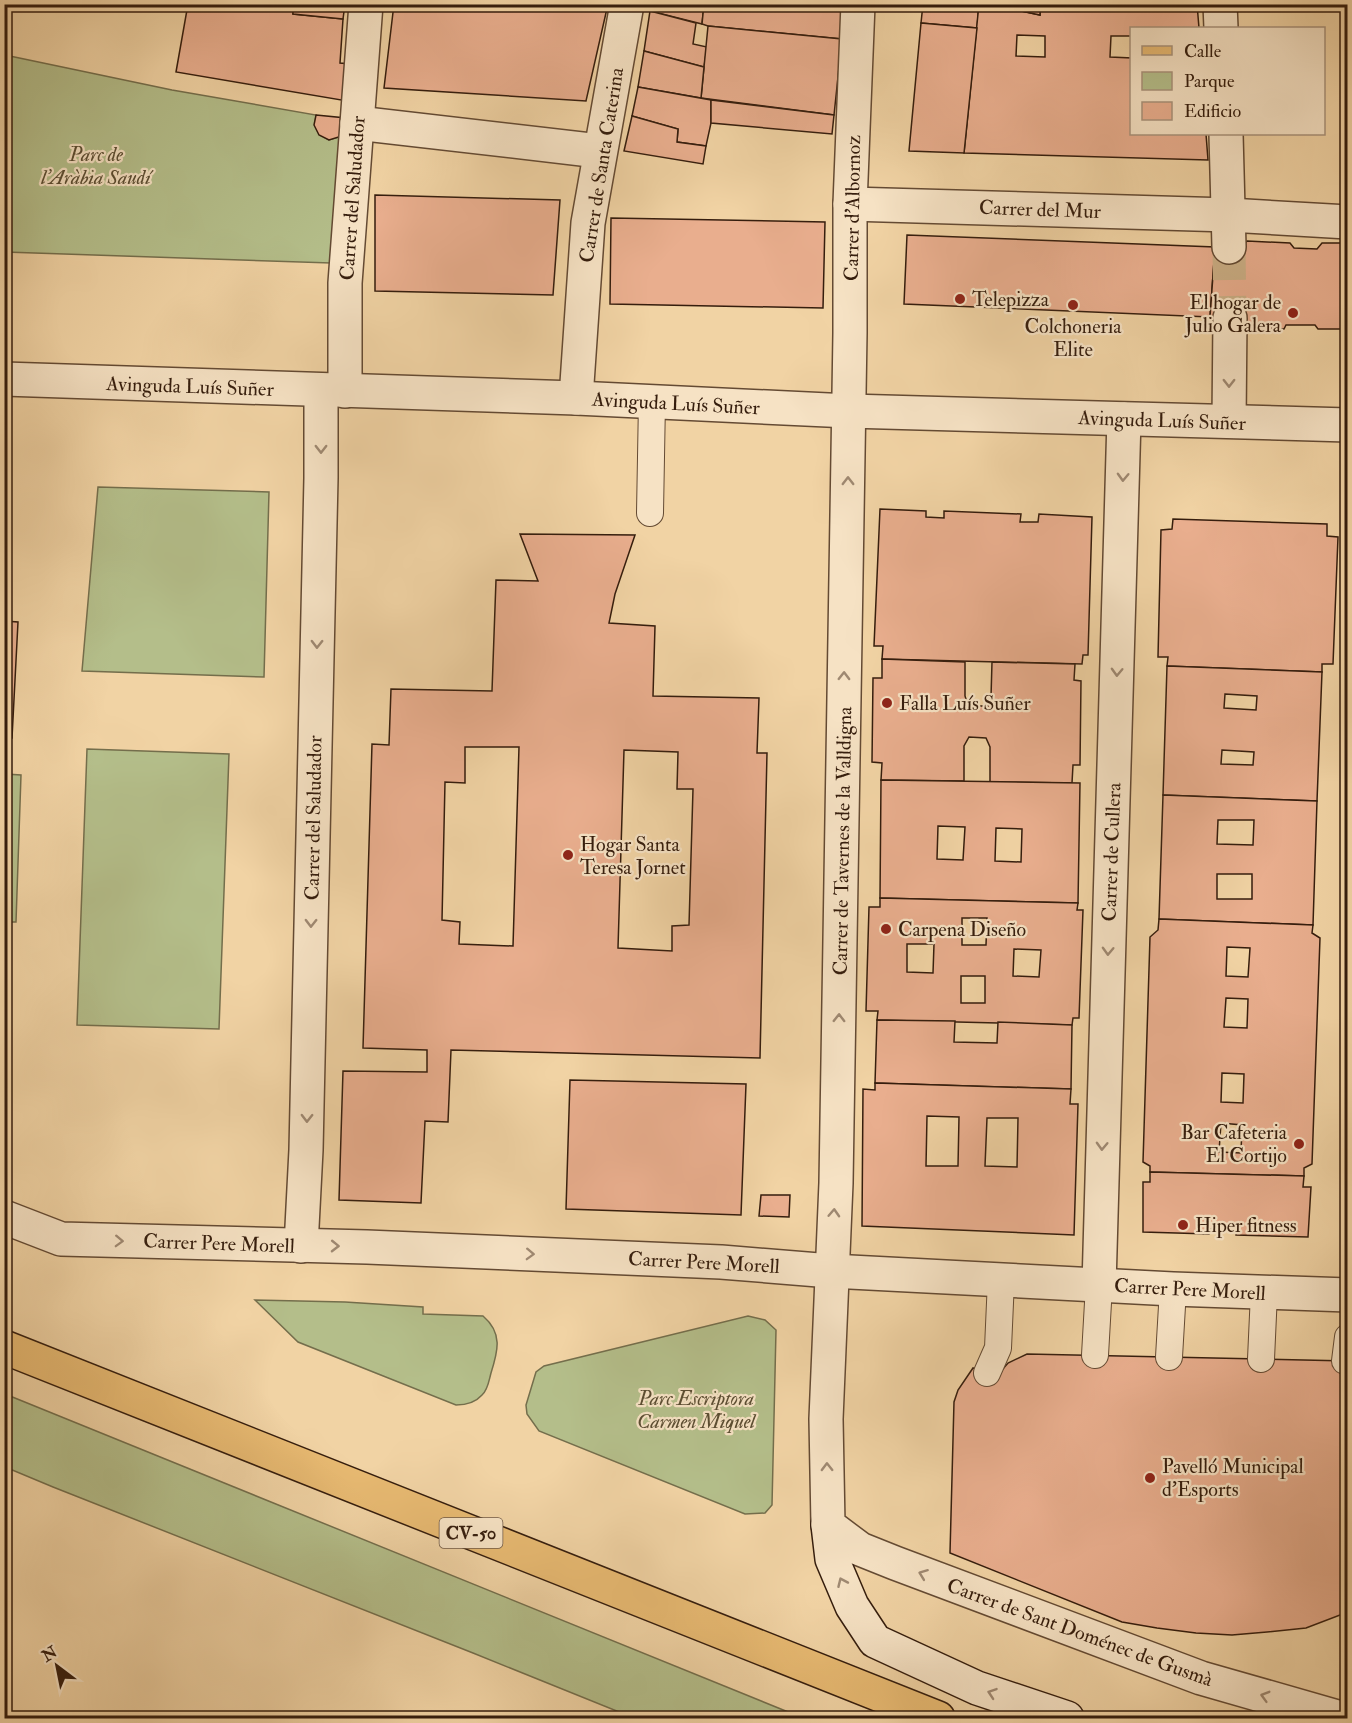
<svg xmlns="http://www.w3.org/2000/svg" width="1352" height="1723" viewBox="0 0 1352 1723" font-family="'IM FELL Double Pica',serif">
<style>
.green{fill:#b4be8a;stroke:#746e4c;stroke-width:1.5}
.building{fill:#e9ae8e;stroke:#351d0d;stroke-width:1.5;fill-rule:evenodd}
.lines{fill:none;stroke-linecap:round;stroke-linejoin:round}
.street-tunnel{stroke:#cbaf86;stroke-width:33;stroke-dasharray:33 16;stroke-linecap:butt}
.lane-casing{stroke:#644a33;stroke-width:28}
.street-casing{stroke:#644a33;stroke-width:36}
.secondary-casing{stroke:#351d0d;stroke-width:36}
.primary-casing{stroke:#351d0d;stroke-width:36}
.lane{stroke:#f6e2c4;stroke-width:26}
.street{stroke:#f6e2c4;stroke-width:33}
.secondary{stroke:#f6e2c4;stroke-width:33}
.primary{stroke:#e8ba72;stroke-width:33}
.oneway{stroke:#9f8972}
.poi-dot{fill:#8f2418;stroke:#f6e2c4;stroke-width:2}
.labels{text-anchor:middle;stroke-width:4.5;stroke-linejoin:round;paint-order:stroke}
.shield{fill:#f6e2c4;stroke:#6f5844;stroke-width:1.5}
.shield-label{font-size:18px;font-weight:bold;fill:#351d0d}
.park-label{font-size:20px;font-style:italic;fill:#5b4d32;stroke:#f6e2c4}
.street-label{font-size:20px;fill:#351d0d;stroke:#f6e2c4}
.poi-label{font-size:20px;fill:#351d0d;stroke:#f6e2c4;text-anchor:start}
</style>
<rect width="100%" height="100%" fill="#f1d3a4"/>
<filter id="stains"><feTurbulence type="fractalNoise" baseFrequency=".00333" numOctaves="4"/><feColorMatrix values="0 0 0 0 .2 0 0 0 0 .09 0 0 0 0 .02 0 0 0 .5 -.17"/></filter>
<radialGradient id="worn" r=".72"><stop offset=".6" stop-color="#630" stop-opacity="0"/><stop offset="1" stop-color="#630" stop-opacity=".3"/></radialGradient>
<g class="green">
<path d="M5,55L172,90L316,115C314,129 317,134 329,140L342,136L331,263L5,252Z"/>
<path d="M98,487L269,492L264,677L82,671Z"/>
<path d="M87,749L229,754L219,1029L77,1025Z"/>
<path d="M5,774L21,775L16,922H5Z"/>
<path d="M255,1300L345,1302L423,1307V1314L483,1316C503,1333 498,1351 491,1373C489,1380 488,1390 482,1395C475,1403 466,1405 456,1405L298,1342Z"/>
<path d="M748,1316L765,1320L776,1330L772,1505L765,1513L745,1514L539,1431L527,1414L526,1405L536,1372L544,1366Z"/>
<path d="M5,1394L803,1718H634L473,1653L53,1487L5,1467Z"/>
</g>
<g class="building">
<path d="M188,4H293V14L343,19L340,63L351,64L347,101L176,72Z"/>
<path d="M293,4H345L343,19L293,14Z"/>
<path d="M394,4H608L586,101L384,88Z"/>
<path d="M651,4H704L702,24L650,11Z"/>
<path d="M704,4H843L842,39L708,26L702,24Z"/>
<path d="M923,4H979L977,28L921,23Z"/>
<path d="M979,4H990L1040,15V4H1197L1199,28H1132V36H1111L1110,57L1132,58V134H1206L1208,160L964,153ZM1017,35L1045,36V57L1016,56Z"/>
<path d="M990,4H1011V9Z"/>
<path d="M1011,4H1040V15L1011,9Z"/>
<path d="M650,11L696,23L693,44L707,47L704,67L644,51Z"/>
<path d="M921,23L977,28L964,153L909,151Z"/>
<path d="M708,26L842,39L834,115L701,98Z"/>
<path d="M644,51L704,67L701,98L638,87Z"/>
<path d="M638,87L711,100V123L706,146L677,142L678,129L632,116Z"/>
<path d="M711,100L834,115L832,134L711,123Z"/>
<path d="M316,115L346,118L342,136L329,140L319,135L314,125Z"/>
<path d="M632,116L678,129L677,142L706,146L703,164L624,151Z"/>
<path d="M375,195L560,200L553,295L375,291Z"/>
<path d="M611,218L825,222L823,308L610,304Z"/>
<path d="M907,235L1215,247L1210,317L904,304Z"/>
<path d="M1247,241L1290,243L1294,248L1317,249L1322,243H1348V329H1318L1315,325H1286L1284,329L1243,326L1230,318L1210,317L1215,247L1241,248Z"/>
<path d="M880,509L926,511V517L944,518V511L1021,514L1020,522H1038L1039,514L1092,517L1088,655H1083L1082,664L882,659L883,646H874Z"/>
<path d="M1173,519L1327,524V536L1338,537L1333,664H1322V672L1167,666L1168,657H1158L1161,530L1172,529Z"/>
<path d="M520,534L635,535L615,594L609,623L655,626L653,696L759,698L757,753H767L760,1058L451,1050L448,1122L425,1121L421,1203L339,1200L343,1071L427,1072V1050L363,1048L372,744L389,745L391,689L492,691L496,580L538,581ZM465,747H519L513,946L459,944L460,922L442,920L445,782L465,783ZM624,750L678,752L677,789H693L689,925L672,926V951L618,948Z"/>
<path d="M4,621L18,622L12,738H4Z"/>
<path d="M882,659L965,662V696L968,706H988L991,697L992,662L1075,664L1074,680L1081,681L1080,765H1073L1072,783L990,782V747L986,738L969,737L964,746V781L881,780L882,763L872,762L873,678H882Z"/>
<path d="M1167,666L1322,672L1317,801L1163,795ZM1225,694L1257,696L1256,710L1224,708ZM1222,750L1254,752L1253,765L1221,764Z"/>
<path d="M881,780L1080,783L1078,903L880,898ZM938,826L965,827L963,860L937,859ZM996,828L1022,829L1021,862L995,861Z"/>
<path d="M1163,795L1317,801L1313,925L1159,919ZM1218,820H1254L1253,845L1217,844ZM1217,874H1252V899H1217Z"/>
<path d="M880,898L1078,903L1077,910H1083L1079,1018H1073L1072,1025L877,1020L878,1011H866L869,907H880ZM962,918H987L986,945H962ZM907,944H934L933,973L907,972ZM1014,949L1041,950L1039,977L1013,976ZM961,976H985V1003H961Z"/>
<path d="M1159,919L1313,925L1312,933L1320,938L1312,1164L1304,1168V1176L1150,1172V1166L1143,1162L1150,937L1158,930ZM1227,947L1250,948L1248,977L1226,976ZM1226,998L1248,999L1247,1028L1224,1027ZM1222,1073L1244,1074L1243,1103L1221,1102ZM1221,1123L1242,1125L1241,1153L1219,1152Z"/>
<path d="M877,1020L955,1021L954,1042L997,1043L998,1022L1072,1025L1071,1089L875,1083Z"/>
<path d="M570,1080L746,1084L741,1215L566,1209Z"/>
<path d="M875,1083L1071,1089L1070,1104H1078L1074,1235L862,1226L863,1089L875,1090ZM927,1116L959,1117L958,1166H926ZM987,1118H1018L1017,1167L985,1166Z"/>
<path d="M1150,1172L1304,1176L1303,1187H1311L1308,1237L1236,1235V1229H1210L1209,1234L1143,1232V1182H1150Z"/>
<path d="M761,1195H790L789,1217L759,1216Z"/>
<path d="M1027,1354L1348,1361V1612L1306,1628L1267,1632L1232,1635L1196,1633L1157,1628L1122,1622L950,1553L954,1402L958,1390L973,1368L997,1376L1008,1363Z"/>
</g>
<g class="lines">
<path class="street-tunnel" d="M1229,247L1230,318"/>
<defs>
<g id="lane">
<path d="M650,513L652,401"/>
<path d="M1095,1355L1099,1285"/>
<path d="M1169,1357L1173,1289"/>
<path d="M1261,1359L1264,1293"/>
<path d="M1345,1361L1348,1337"/>
<path d="M987,1373L998,1348L1001,1280"/>
</g>
<g id="street">
<path d="M858,4L850,204V333L836,1183L826,1419L828,1525L860,1549L895,1563L1201,1678L1341,1718"/>
<path d="M1220,4L1221,28"/>
<path d="M357,123L599,151"/>
<path d="M1226,134L1229,247"/>
<path d="M850,204L1229,215L1348,222"/>
<path d="M4,379L576,398L849,411L1348,425"/>
<path d="M345,391V283L366,4"/>
<path d="M576,398L588,223L627,4"/>
<path d="M1229,421L1230,318"/>
<path d="M4,1217L61,1239L367,1247L721,1262L831,1271L1173,1289L1348,1295"/>
<path d="M301,1246L306,1150L321,478V390"/>
<path d="M1099,1285L1124,419"/>
</g>
<path id="secondary" d="M828,1525L832,1559L852,1606L875,1641L977,1688L1067,1718"/>
<path id="primary" d="M4,1347L938,1718"/>
</defs>
<use href="#lane" class="lane-casing"/>
<use href="#street" class="street-casing"/>
<use href="#secondary" class="secondary-casing"/>
<use href="#primary" class="primary-casing"/>
<use href="#lane" class="lane"/>
<use href="#street" class="street"/>
<use href="#secondary" class="secondary"/>
<use href="#primary" class="primary"/>
</g>
<defs><path id="oneway-chevron" d="M-2-3.5L2.5 0L-2 3.5" fill="none" stroke-width="1.6" stroke-linecap="round" stroke-linejoin="round" transform="scale(1.5)"/></defs>
<g class="oneway">
<use href="#oneway-chevron" transform="translate(1229 383) rotate(90)"/>
<use href="#oneway-chevron" transform="translate(321 449) rotate(90)"/>
<use href="#oneway-chevron" transform="translate(1123 477) rotate(92)"/>
<use href="#oneway-chevron" transform="translate(848 481) rotate(-90)"/>
<use href="#oneway-chevron" transform="translate(317 644) rotate(91)"/>
<use href="#oneway-chevron" transform="translate(1117 672) rotate(92)"/>
<use href="#oneway-chevron" transform="translate(844 676) rotate(-89)"/>
<use href="#oneway-chevron" transform="translate(311 923) rotate(91)"/>
<use href="#oneway-chevron" transform="translate(1108 951) rotate(92)"/>
<use href="#oneway-chevron" transform="translate(839 1018) rotate(-89)"/>
<use href="#oneway-chevron" transform="translate(307 1118) rotate(91)"/>
<use href="#oneway-chevron" transform="translate(1102 1146) rotate(92)"/>
<use href="#oneway-chevron" transform="translate(834 1213) rotate(-87)"/>
<use href="#oneway-chevron" transform="translate(119 1241) rotate(2)"/>
<use href="#oneway-chevron" transform="translate(335 1246) rotate(1)"/>
<use href="#oneway-chevron" transform="translate(530 1254) rotate(2)"/>
<use href="#oneway-chevron" transform="translate(827 1467) rotate(-91)"/>
<use href="#oneway-chevron" transform="translate(923 1574) rotate(-159)"/>
<use href="#oneway-chevron" transform="translate(842 1582) rotate(-114)"/>
<use href="#oneway-chevron" transform="translate(992 1693) rotate(-161)"/>
<use href="#oneway-chevron" transform="translate(1265 1696) rotate(-164)"/>
</g>
<g class="poi-dot">
<circle cx="960" cy="299" r="6"/>
<circle cx="1073" cy="305" r="6"/>
<circle cx="1293" cy="313" r="6"/>
<circle cx="887" cy="703" r="6"/>
<circle cx="568" cy="855" r="6"/>
<circle cx="886" cy="929" r="6"/>
<circle cx="1299" cy="1144" r="6"/>
<circle cx="1183" cy="1225" r="6"/>
<circle cx="1150" cy="1478" r="6"/>
</g>
<g class="labels">
<rect class="shield" x="439.5" y="1518" width="63" height="30" rx="4.5"/>
<g class="shield-label">
<text x="471" y="1539">CV-50</text>
</g>
<g class="park-label">
<text x="96" y="161">Parc de<tspan x="96" dy="23">l'Aràbia Saudí</tspan></text>
<text x="696" y="1405">Parc Escriptora<tspan x="696" dy="23">Carmen Miquel</tspan></text>
</g>
<g class="street-label">
<text transform="translate(601 165) rotate(-81)" y="7">Carrer de Santa Caterina</text>
<text transform="translate(352 198) rotate(-86)" y="7">Carrer del Saludador</text>
<text transform="translate(852 208) rotate(-89)" y="7">Carrer d'Albornoz</text>
<text transform="translate(1040 209) rotate(2)" y="7">Carrer del Mur</text>
<text transform="translate(190 386) rotate(2)" y="7">Avinguda Luís Suñer</text>
<text transform="translate(676 403) rotate(3)" y="7">Avinguda Luís Suñer</text>
<text transform="translate(1162 420) rotate(2)" y="7">Avinguda Luís Suñer</text>
<text transform="translate(313 818) rotate(-89)" y="7">Carrer del Saludador</text>
<text transform="translate(842 841) rotate(-89)" y="7">Carrer de Tavernes de la Valldigna</text>
<text transform="translate(1111 852) rotate(-88)" y="7">Carrer de Cullera</text>
<text transform="translate(219 1243) rotate(2)" y="7">Carrer Pere Morell</text>
<text transform="translate(704 1262) rotate(3)" y="7">Carrer Pere Morell</text>
<text transform="translate(1190 1289) rotate(3)" y="7">Carrer Pere Morell</text>
<text transform="translate(1080 1632) rotate(20)" y="7">Carrer de Sant Doménec de Gusmà</text>
</g>
<g class="poi-label">
<text x="972" y="306">Telepizza</text>
<text x="1281" y="309" text-anchor="end">El hogar de<tspan x="1281" dy="23">Julio Galera</tspan></text>
<text x="1073" y="333" text-anchor="middle">Colchoneria<tspan x="1073" dy="23">Elite</tspan></text>
<text x="899" y="710">Falla Luís Suñer</text>
<text x="580" y="851">Hogar Santa<tspan x="580" dy="23">Teresa Jornet</tspan></text>
<text x="898" y="936">Carpena Diseño</text>
<text x="1287" y="1139" text-anchor="end">Bar Cafeteria<tspan x="1287" dy="23">El Cortijo</tspan></text>
<text x="1195" y="1232">Hiper fitness</text>
<text x="1162" y="1473">Pavelló Municipal<tspan x="1162" dy="23">d'Esports</tspan></text>
</g>
</g>
<rect width="1352" height="1723" fill="none" stroke="#f1d3a4" stroke-width="24"/>
<rect x="6" y="6" width="1340" height="1711" fill="none" stroke="#351d0d" stroke-width="3"/>
<rect x="12" y="12" width="1328" height="1699" fill="none" stroke="#351d0d" stroke-width="1.5"/>
<rect x="1130" y="27" width="195" height="108" fill="#f6e2c4" stroke="#a9937b" stroke-width="1.5"/>
<rect x="1142" y="46" width="30" height="9" fill="#e8ba72" stroke="#a9937b" stroke-width="1.5"/>
<text x="1184" y="57" font-size="18" fill="#351d0d">Calle</text>
<rect x="1142" y="72" width="30" height="18" fill="#b4be8a" stroke="#a9937b" stroke-width="1.5"/>
<text x="1184" y="87" font-size="18" fill="#351d0d">Parque</text>
<rect x="1142" y="102" width="30" height="18" fill="#e9ae8e" stroke="#a9937b" stroke-width="1.5"/>
<text x="1184" y="117" font-size="18" fill="#351d0d">Edificio</text>
<g transform="translate(57 1666) rotate(328)" stroke="#f6e2c4" stroke-width="4.5" paint-order="stroke">
<path d="M0-4.5L10 22L0 15L-10 22Z" fill="#351d0d"/>
<text y="-9" font-size="16" font-weight="bold" text-anchor="middle" fill="#351d0d">N</text>
</g>
<rect width="100%" height="100%" filter="url(#stains)"/>
<rect width="100%" height="100%" fill="url(#worn)"/>
</svg>
